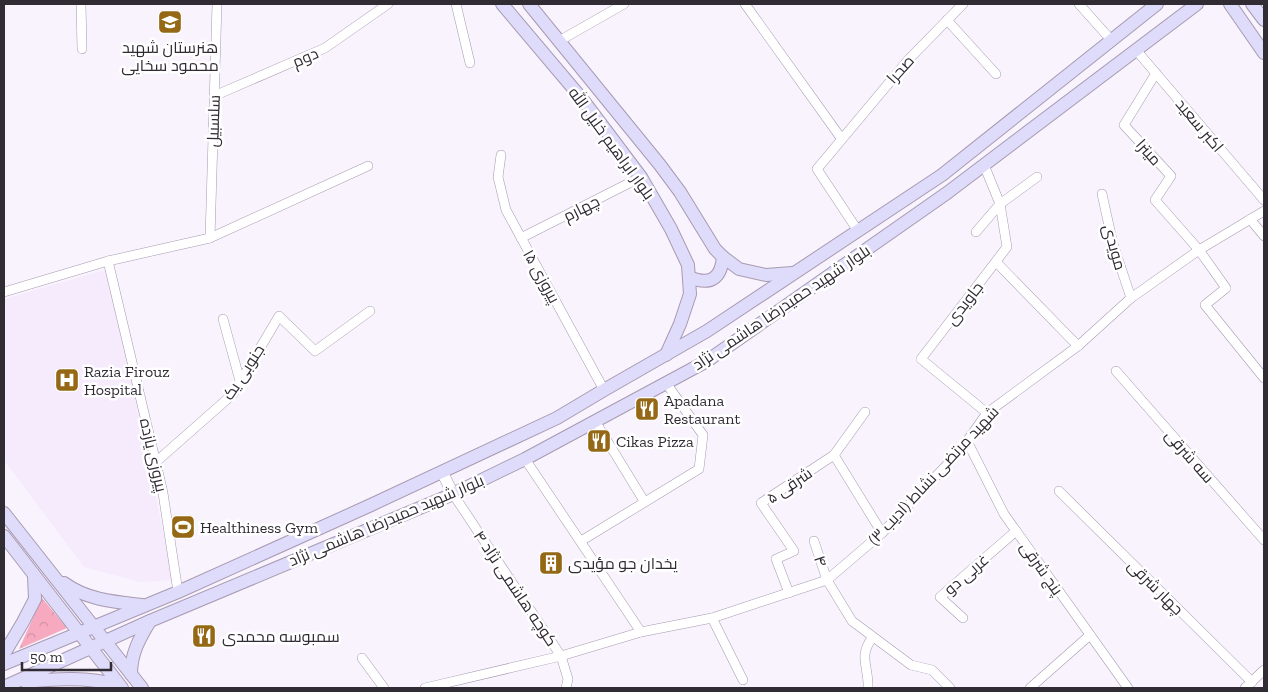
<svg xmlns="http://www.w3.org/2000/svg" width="1268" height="692" viewBox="0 0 1268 692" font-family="'Zilla Slab',Cairo,serif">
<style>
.built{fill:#f6eafd}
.park{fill:url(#park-crowns)}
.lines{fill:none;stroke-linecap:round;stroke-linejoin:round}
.minor-casing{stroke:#a89ab1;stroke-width:10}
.tertiary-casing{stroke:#a89ab1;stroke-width:12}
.secondary-casing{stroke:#a89ab1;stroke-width:14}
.minor{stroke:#fff;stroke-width:9}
.tertiary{stroke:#fff;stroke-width:11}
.secondary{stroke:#dfdcfb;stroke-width:12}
.labels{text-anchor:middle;stroke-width:5;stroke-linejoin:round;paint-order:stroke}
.poi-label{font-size:16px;fill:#312b34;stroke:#fff;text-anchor:start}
.street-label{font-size:16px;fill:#312b34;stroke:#fff}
</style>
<defs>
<pattern id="park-crowns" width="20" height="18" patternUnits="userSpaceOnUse" patternTransform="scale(1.25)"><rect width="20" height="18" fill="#f7aabf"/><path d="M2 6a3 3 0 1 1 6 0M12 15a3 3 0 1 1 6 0" fill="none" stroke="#d492a5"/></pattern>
</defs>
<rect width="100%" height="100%" fill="#f9f3fd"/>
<path class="built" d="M108,269L173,580L140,582L84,567L4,460V299Z"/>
<path class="park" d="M42,598L67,628L19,649Z"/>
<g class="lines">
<defs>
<g id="minor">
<path d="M81,4L82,49"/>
<path d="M456,4L470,63"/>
<path d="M745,4L841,138"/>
<path d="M1079,4L1112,41"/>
<path d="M947,20L996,74"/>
<path d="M559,41L624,4"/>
<path d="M1136,50L1264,200"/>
<path d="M1156,73L1124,125L1171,176L1155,200L1199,250L1226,288L1205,305L1264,378"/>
<path d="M214,96L325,48L388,4"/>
<path d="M501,155L498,177L506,210L604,390"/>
<path d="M984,165L1000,204L1007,247L921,359L987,413"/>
<path d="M1102,194L1113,244L1131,298"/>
<path d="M1250,219L1264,236"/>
<path d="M858,231L817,169L909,59L963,4"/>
<path d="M976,232L1000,204L1037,177"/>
<path d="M210,238L217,4"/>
<path d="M521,238L641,177"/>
<path d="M108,261L163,493L178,592"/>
<path d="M996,262L1078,346"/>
<path d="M4,292L108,261L210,238L368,166"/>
<path d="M223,319L240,381"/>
<path d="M1116,371L1264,540"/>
<path d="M595,421L644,501"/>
<path d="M967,441L1004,514L1128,688"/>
<path d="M834,455L865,412"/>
<path d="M525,459L641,632"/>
<path d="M157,461L233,394L279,316L315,351L370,311"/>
<path d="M1059,491L1252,682"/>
<path d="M453,494L561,656L568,679L566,688"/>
<path d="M581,541L699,469L703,435L666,383"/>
<path d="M814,541L827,580L852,621L911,665L932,670L950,688"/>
<path d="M789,593L776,559L794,551L761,503L834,455L882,533"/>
<path d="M712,618L743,680"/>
<path d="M963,618L940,597L1016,531"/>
<path d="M362,658L384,688"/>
<path d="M425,688L561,656L641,632L712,618L827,580L882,533L960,451L987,413L1078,346L1131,298L1199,250L1264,211"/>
<path d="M868,688C869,667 858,657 872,638"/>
<path d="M1030,688L1090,635"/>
<path d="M1245,688L1264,670"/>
</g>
<path id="tertiary" d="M442,472L453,494"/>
<g id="secondary">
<path d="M502,4L583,100L641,177L671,229L688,265L690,294L680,324L666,355"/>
<path d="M529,4L660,165L680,192L715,249L723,257L739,269L766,275L792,273"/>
<path d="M1230,4L1264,53"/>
<path d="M1252,4L1264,20"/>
<path d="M689,277C710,286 721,279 723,257"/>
<path d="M4,513L142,688"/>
<path d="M4,536L122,688"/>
<path d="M64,583C87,600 115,602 142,605"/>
<path d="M4,654L23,622L35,599L34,576"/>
<path d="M4,664L178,592L371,505L557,418L604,390L707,331L942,175L1157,4"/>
<path d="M131,674C131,654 139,639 150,621"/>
<path d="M26,682C58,678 88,677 119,685"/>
<path d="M4,687L150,621L453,494L525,459L707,361L947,193L1197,4"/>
</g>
</defs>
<use href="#minor" class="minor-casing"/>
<use href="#tertiary" class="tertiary-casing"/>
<use href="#secondary" class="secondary-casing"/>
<use href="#minor" class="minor"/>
<use href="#tertiary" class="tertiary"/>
<use href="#secondary" class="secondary"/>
</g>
<defs>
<symbol id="school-square" viewBox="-11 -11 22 22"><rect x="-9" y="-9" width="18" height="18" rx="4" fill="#946814" stroke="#fff"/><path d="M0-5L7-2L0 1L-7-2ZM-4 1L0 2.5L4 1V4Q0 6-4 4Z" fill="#fff"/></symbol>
<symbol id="hospital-square" viewBox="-11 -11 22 22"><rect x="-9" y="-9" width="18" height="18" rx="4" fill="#946814" stroke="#fff"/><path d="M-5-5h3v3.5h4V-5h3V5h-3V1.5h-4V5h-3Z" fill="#fff"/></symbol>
<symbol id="restaurant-square" viewBox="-11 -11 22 22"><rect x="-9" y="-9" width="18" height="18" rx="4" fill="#946814" stroke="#fff"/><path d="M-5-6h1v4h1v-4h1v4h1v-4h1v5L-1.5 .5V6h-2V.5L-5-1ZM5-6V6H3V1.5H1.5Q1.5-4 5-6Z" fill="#fff"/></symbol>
<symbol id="stadium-square" viewBox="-11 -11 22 22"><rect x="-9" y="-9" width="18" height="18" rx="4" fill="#946814" stroke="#fff"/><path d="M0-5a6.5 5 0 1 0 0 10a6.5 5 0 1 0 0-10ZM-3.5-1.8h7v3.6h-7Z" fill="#fff"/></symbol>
<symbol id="building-square" viewBox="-11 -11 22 22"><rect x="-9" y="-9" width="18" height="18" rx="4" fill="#946814" stroke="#fff"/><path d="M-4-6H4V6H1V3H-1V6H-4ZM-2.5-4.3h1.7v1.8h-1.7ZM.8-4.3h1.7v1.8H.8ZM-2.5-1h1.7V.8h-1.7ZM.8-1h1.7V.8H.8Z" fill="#fff"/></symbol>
</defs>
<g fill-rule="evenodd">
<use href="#school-square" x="156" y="8" width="28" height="28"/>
<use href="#hospital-square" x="53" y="366" width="28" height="28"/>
<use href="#restaurant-square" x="633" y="395" width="28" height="28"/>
<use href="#restaurant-square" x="585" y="427" width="28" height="28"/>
<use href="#stadium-square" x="169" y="513" width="28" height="28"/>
<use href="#building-square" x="537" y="549" width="28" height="28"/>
<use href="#restaurant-square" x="190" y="622" width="28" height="28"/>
</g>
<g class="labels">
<g class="poi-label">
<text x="170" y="53" text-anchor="middle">هنرستان شهید<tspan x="170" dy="18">محمود سخایی</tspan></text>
<text x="84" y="377">Razia Firouz<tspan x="84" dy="18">Hospital</tspan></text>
<text x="664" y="406">Apadana<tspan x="664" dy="18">Restaurant</tspan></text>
<text x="616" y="447">Cikas Pizza</text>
<text x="200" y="533">Healthiness Gym</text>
<text x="568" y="569">یخدان جو مؤیدی</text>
<text x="222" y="642">سمبوسه محمدی</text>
</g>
<g class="street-label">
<text transform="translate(305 57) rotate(-23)" y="6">دوم</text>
<text transform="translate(900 69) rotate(-48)" y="6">صحرا</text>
<text transform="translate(213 121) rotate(-88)" y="6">سلسبیل</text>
<text transform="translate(1200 125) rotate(50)" y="6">اکبر سعید</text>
<text transform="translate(612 143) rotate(54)" y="6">بلوار ابراهیم خلیل الله</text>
<text transform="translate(1149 152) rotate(48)" y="6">میترا</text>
<text transform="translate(581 208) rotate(-27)" y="6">چهارم</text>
<text transform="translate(1115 247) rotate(74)" y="6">مویدی</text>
<text transform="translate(542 276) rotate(61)" y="6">پیروزی ۱۵</text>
<text transform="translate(964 303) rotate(-52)" y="6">جاویدی</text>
<text transform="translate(781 307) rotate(-34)" y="6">بلوار شهید حمیدرضا هاشمی نژاد</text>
<text transform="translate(243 372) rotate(-57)" y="6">جنوبی یک</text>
<text transform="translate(154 455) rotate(77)" y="6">پیروزی یازده</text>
<text transform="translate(1190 456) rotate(49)" y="6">سه شرقی</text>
<text transform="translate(933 475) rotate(-47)" y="6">شهید مرتضی نشاط (ادیب ۳)</text>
<text transform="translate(789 485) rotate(-34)" y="6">۵ شرقی</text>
<text transform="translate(386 520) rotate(-23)" y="6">بلوار شهید حمیدرضا هاشمی نژاد</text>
<text transform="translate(821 561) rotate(72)" y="6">۴</text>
<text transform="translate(1042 568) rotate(55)" y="6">پنج شرقی</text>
<text transform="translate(966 574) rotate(-41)" y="6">غربی دو</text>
<text transform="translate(1156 587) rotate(45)" y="6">چهار شرقی</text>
<text transform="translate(516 588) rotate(56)" y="6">کوچه هاشمی نژاد ۴</text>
</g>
</g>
<rect width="1268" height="692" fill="none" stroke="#312b34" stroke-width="10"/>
<path d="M22 662v8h89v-8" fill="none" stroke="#312b34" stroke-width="2.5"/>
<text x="30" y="662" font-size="15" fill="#312b34" stroke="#ffffff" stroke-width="4" paint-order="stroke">50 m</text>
</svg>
